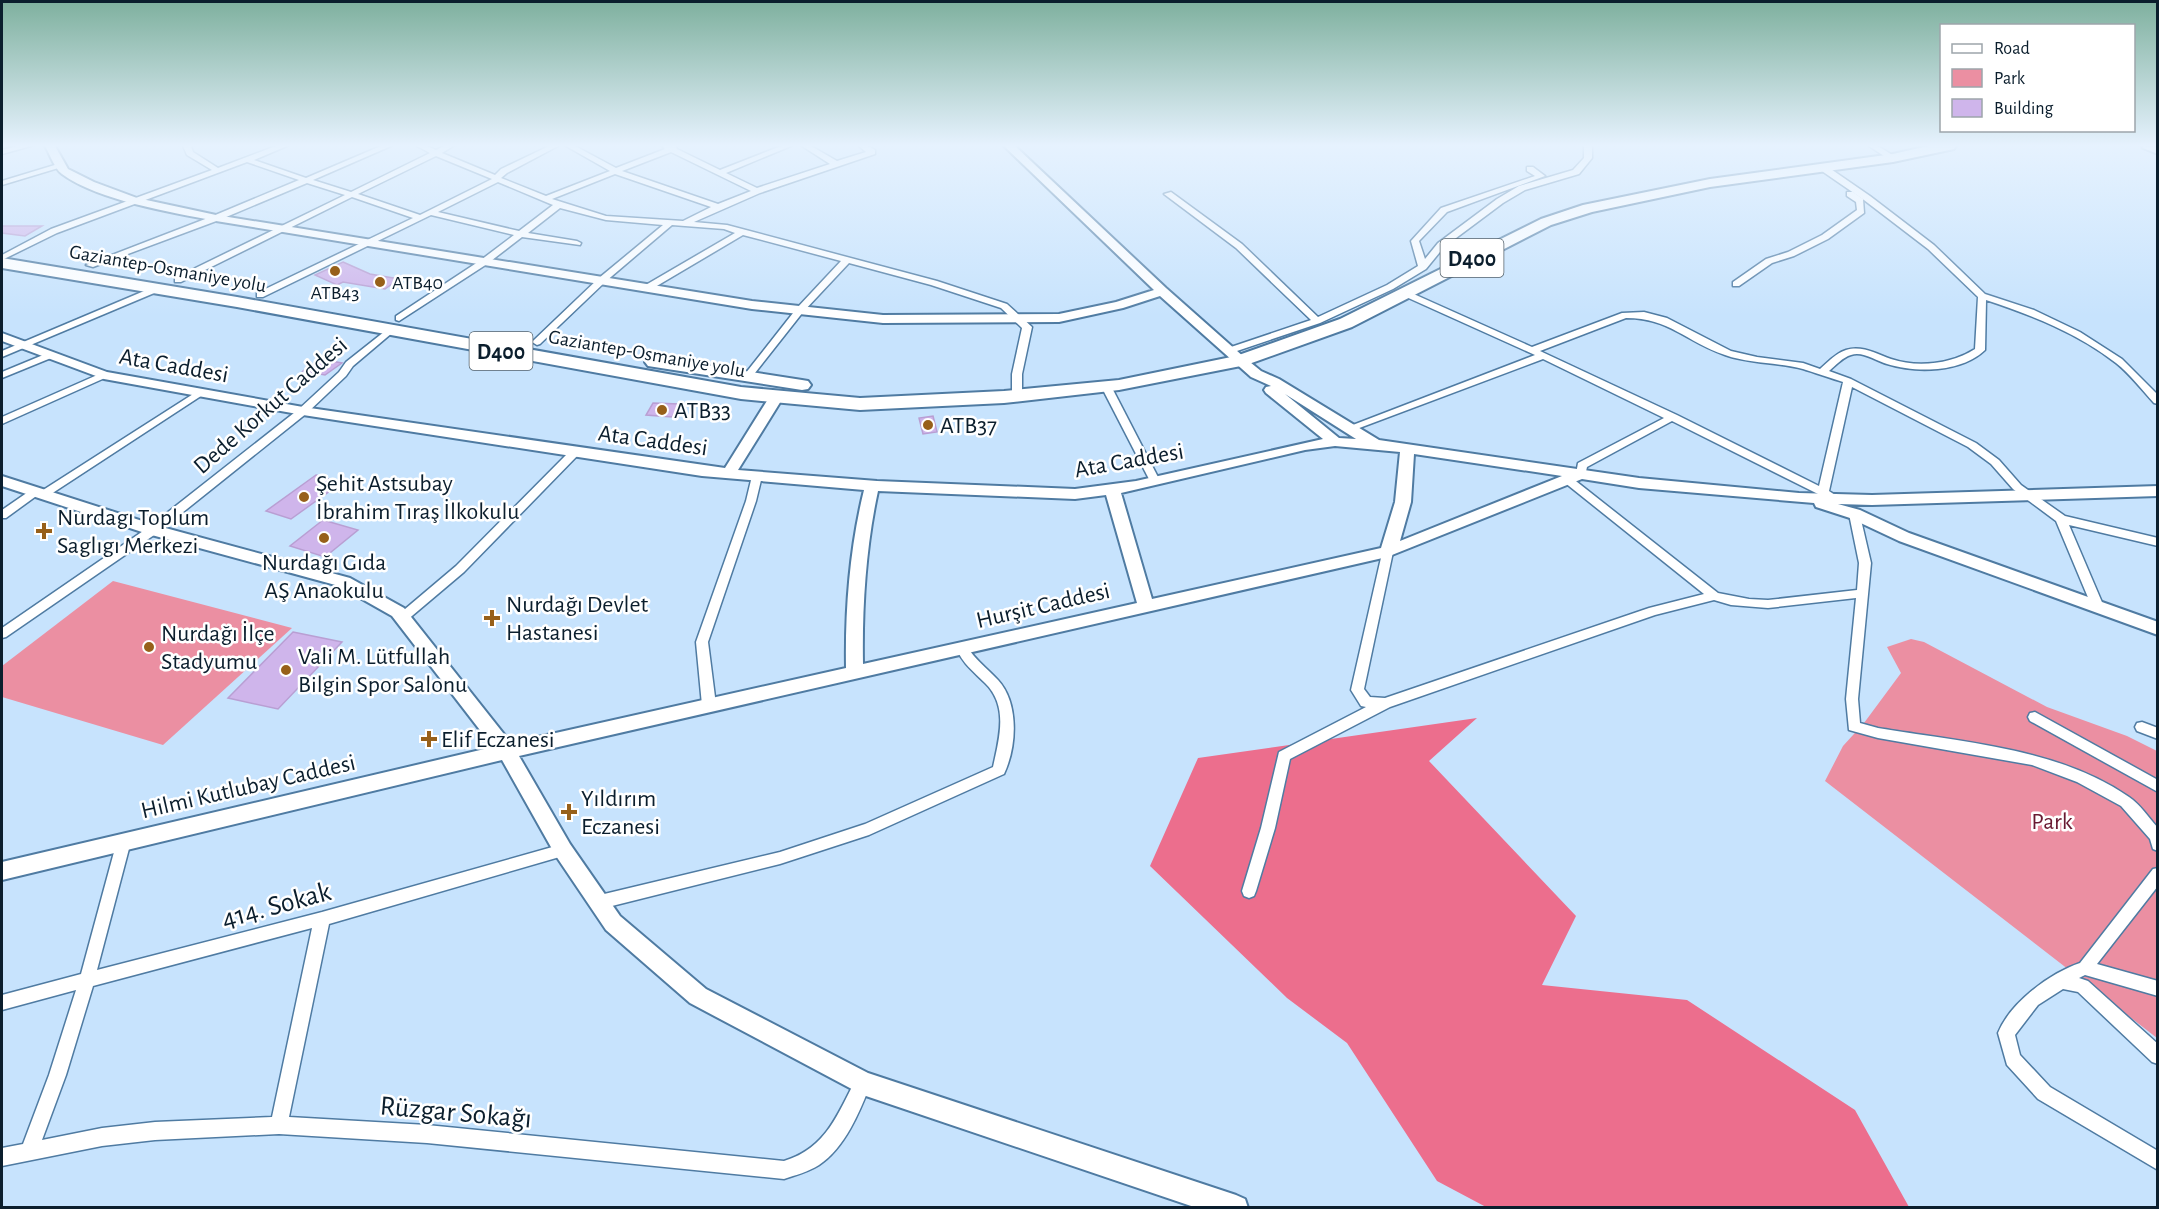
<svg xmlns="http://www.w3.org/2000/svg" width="2159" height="1209" viewBox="0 0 2159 1209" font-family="'Alegreya Sans',sans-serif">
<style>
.green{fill:#eb8fa2}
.forest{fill:#ec6e8d}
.building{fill:#cfb5eb;stroke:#b99fd3;stroke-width:1.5}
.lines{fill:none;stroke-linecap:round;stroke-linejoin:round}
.street-casing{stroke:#4f7ba2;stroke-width:3}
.secondary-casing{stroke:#4f7ba2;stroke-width:4}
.highway-casing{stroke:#4f7ba2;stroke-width:4}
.street{fill:#fff;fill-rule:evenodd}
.secondary{fill:#fff;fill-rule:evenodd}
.highway{fill:#fff;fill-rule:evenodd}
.poi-dot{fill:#97601a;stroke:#fff;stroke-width:2}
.labels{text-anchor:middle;stroke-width:5;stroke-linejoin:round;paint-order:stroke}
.far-street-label{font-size:20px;fill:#0b1e2d;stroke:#fff}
.far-poi-label{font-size:20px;fill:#0b1e2d;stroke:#fff;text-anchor:start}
.shield{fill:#fff;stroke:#54626c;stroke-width:1.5}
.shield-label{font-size:22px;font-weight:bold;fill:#0b1e2d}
.street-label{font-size:24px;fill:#0b1e2d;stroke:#fff}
.poi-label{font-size:24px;fill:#0b1e2d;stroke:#fff;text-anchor:start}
.park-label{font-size:24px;fill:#691a32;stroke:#fff}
.near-street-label{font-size:28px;fill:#0b1e2d;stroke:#fff}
</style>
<rect width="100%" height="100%" fill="#c7e3fd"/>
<g class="green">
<path d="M113,581L292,628L163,745L2,697V666Z"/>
<path d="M1911,639L1924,642L2047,707L2127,736L2157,751V1038L1825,781L1843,746L1864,723L1901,673L1887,647Z"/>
</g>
<path class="forest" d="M1477,718L1429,761L1576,916L1542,985L1687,1000L1855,1110L1909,1207H1486L1437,1181L1347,1043L1287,998L1150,866L1198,758Z"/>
<g class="building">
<path d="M2,226H42L25,236L2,233Z"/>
<path d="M343,262L370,274L399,279L385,289L343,282L337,285L315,275Z"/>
<path d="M320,359L342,363L325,375L303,371Z"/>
<path d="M653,403L679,404L672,417L646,415Z"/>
<path d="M933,416L937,432L923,434L919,418Z"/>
<path d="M316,475L341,483L291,519L266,511Z"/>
<path d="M323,520L358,530L325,557L290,546Z"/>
<path d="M293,632L342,642L278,709L228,698Z"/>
</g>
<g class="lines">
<defs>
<g id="street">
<path d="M17,146H31L2,154V150Z"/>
<path d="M183,146H191L193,152L218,168L276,146H287L254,160L306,178L381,146H391L313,180L351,192L430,153L417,146H427L436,150L444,146H453L442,153L495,175L501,169L549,146H558L507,173L501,178L546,196L610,171L566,146H575L616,168L665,149L662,146H676L677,149L720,170L781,146H791L726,173L757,188L830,164L802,146H811L837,161L866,152L859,146H868L875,150V154L760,193L694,222L727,225L937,281L1007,304L1032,327L1022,374V396L1017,399L1012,396V374L1022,328L1001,308L931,285L849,263L803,312L751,378H745V374L797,308L841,261L743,235L650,290H644V286L735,233L724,229L672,225L605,282L540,344L537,345L532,342L534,340L599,278L663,225L606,220L560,208L528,233L577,241L581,243L580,245L522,237L487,264L399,321L396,320V316L481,260L514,235L431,215L263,297H257V293L413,218L352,197L181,282H175V278L345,195L307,183L219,220L93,267L86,265L213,216L299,180L247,162L57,233L2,260V255L51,229L212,170L187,155ZM671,152L751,191L718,204L622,171ZM436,156L492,179L420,215L358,194ZM615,174L711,207L683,221L606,216L552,199ZM498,182L553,205L519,231L438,212Z"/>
<path d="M1584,146H1592V158L1579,174L1525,190L1503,203L1444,247L1426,269L1393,289L1320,323L1228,354L1225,353V349L1311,320L1236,248L1164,194L1171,192L1242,244L1318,317L1387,285L1418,266L1411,241L1441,208L1535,176L1527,171V167H1533L1545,176L1447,212L1419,241L1425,259L1438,243L1497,199L1519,186L1573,170L1584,158Z"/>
<path d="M1869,146H1878L1897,158L1890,160Z"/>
<path d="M58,164L65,166L2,185V181Z"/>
<path d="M1819,165H1825L1870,196L1934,245L1985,294L2034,310L2080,332L2122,359L2158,395V404L2154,403C2142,390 2130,374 2116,363C2078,333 2031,315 1986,300L1985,350C1961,373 1916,373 1887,364C1876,361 1863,351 1851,355C1843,357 1835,366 1829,371L1851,379L1976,443L1999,460L2021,485L2065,516L2158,538V546L2069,525L2104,607L2102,610H2094L2092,607L2056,521L2013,489L1991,464L1968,447L1852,387L1829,491L1841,499L1836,503L1672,421L1587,467L1585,476H1577L1576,474L1578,463L1664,418L1543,359L1354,430H1346L1345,428L1535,355L1404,296V292L1407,291L1532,347L1622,313L1644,312L1667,318L1731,351L1757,357L1803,363L1820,369C1828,362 1836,353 1846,350C1862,345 1877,354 1891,359C1918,368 1951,364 1975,349L1978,297L1928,249L1864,200L1819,169ZM1626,318C1670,318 1686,342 1725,355C1750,364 1777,362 1803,369C1816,373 1830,378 1843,382L1819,486L1677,415L1540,351Z"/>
<path d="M1847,192H1853L1863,199L1864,213L1828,239L1794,256L1772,263L1739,286H1733V282L1766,259L1788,252L1822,235L1857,210L1856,202L1847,196Z"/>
<path d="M156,286L160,289L159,291L2,357V351Z"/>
<path d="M389,328L394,331L392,333L353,366L346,376L307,413L157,533L6,637L2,638V628L149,527L299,409L339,372L346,362Z"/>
<path d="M48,353L53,356L51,358L2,378V372Z"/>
<path d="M104,372L107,373V377L2,424V417Z"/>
<path d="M1106,383L1111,386L1160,481L1159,483L1155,484L1150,481L1101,386Z"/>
<path d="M201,389L206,392L204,394L48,496L44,497L39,494L6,518H2V510L31,490L35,489L40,492Z"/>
<path d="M575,449L580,452L579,454L464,572L406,621H398L396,618L398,615L456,566L571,450Z"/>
<path d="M757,473L762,476L756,501L708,642L716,705L714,709H704L702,705L696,642L746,501L752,476Z"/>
<path d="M1568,477L1572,478L1718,593L1749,599L1768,600L1857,590L1859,563L1849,514L1855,510L1859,511L1871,563L1858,699L1860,723L1878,728C1961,742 2059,748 2129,797C2140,804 2149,818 2158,828V851L2153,849L2150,839L2121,806L2077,782L2032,765L1878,738L1849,730L1846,699L1856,598L1768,608L1731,605L1714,600L1655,615L1390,707L1290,759L1275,828L1256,891L1254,896L1249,898L1244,896L1242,891L1261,828L1279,752L1366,707L1361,706L1351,690L1383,549H1391L1393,552L1364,689L1370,697L1385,698L1649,608L1704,594L1564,482L1563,480Z"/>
<path d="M962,643L966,645C975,660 986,667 998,680C1019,703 1017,746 1004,774L869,835L780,864L600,909L595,907L592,902L595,897L600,895L780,852L865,824L993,767C999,739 1009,706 985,683C973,671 963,664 956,648L958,645Z"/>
<path d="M2035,712L2158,780V792L2030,721L2028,717L2030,713Z"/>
<path d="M2142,722L2158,728V739L2137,731L2135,727L2137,723Z"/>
<path d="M124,835L129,837L131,841L97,970L322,912L563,844L568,846L570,850L568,854L563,856L329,924L289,1117L427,1125L784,1161C827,1148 838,1113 857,1077L863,1075L869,1077L871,1083C860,1111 845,1148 819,1165C808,1172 796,1175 784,1179L427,1143L279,1134L155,1140L102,1146L2,1166V1148L23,1144L49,1075L76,990L2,1010V995L81,974L117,841L119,837ZM312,928L272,1117L155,1122L102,1128L42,1140L66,1075L93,986Z"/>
<path d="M2158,868V886L2097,964L2158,981V996L2085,975L2079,978L2088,981L2158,1044V1064L2152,1062L2078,992L2063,989L2038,1005L2015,1035L2020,1055L2050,1087L2158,1151V1170L2038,1099L2007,1065L1998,1033C2010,1003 2050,973 2080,963L2153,869Z"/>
</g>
<g id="secondary">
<path d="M45,146H55L68,169L94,182L137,198L216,215L752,301L883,315L1059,314L1116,302L1154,290L1004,146H1015L1166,288L1245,358L1261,371L1279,379L1379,440L1639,478L1799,493L1872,495L2158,486V496L1872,505L1838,504L1860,510L1909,533L2158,622V635L1899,541L1850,518L1816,507L1814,503L1639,488L1582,479L1387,557L519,756L570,844L620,916L706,989L868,1073L1236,1195L1245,1199L1248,1208H1197L863,1095L690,1003L606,930L556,856L502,760L2,880V862L493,747L392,616L339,586L148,534L2,486V476L158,526L350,578L404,608L511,743L846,668C845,609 850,547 864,490L702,476L303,415L104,379L2,341V333L107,372L303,407L725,468L770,396L777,392L784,396L738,470L877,481L1075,489L1136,481L1323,439L1266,393L1264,390L1266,387L1271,386L1251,377L1160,296L1123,308L1059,322L883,323L752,309L216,221C171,212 99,201 62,174C54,168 50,154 45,146ZM1285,394L1356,439L1339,438ZM1335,446L1400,452L1395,502L1381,548L1152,599L1121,493L1305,450ZM1414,454L1562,476L1400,541L1411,502ZM878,491L1075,499L1106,495L1137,603L863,664C862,607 866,546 878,491Z"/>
<path d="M2142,146L2158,147V154L2143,148Z"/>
</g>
<g id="highway">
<path d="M1928,146H1956L1954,149L1893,162L1710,187L1592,212L1551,225L1352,327L1246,365L1119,390L1004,403L860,410L741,399L237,307L2,268V258L237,297L741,387L860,398L1004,391L1119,380L1236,356L1340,319L1541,219L1583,205L1710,179L1893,154Z"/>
<path d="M654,357L802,380L808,381L811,385L808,389L802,390L648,366L645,362L648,358Z"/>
</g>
</defs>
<use href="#street" class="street-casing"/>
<use href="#secondary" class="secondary-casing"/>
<use href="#highway" class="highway-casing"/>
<use href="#street" class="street"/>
<use href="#secondary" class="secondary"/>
<use href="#highway" class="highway"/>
</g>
<linearGradient id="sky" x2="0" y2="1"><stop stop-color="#7eb09e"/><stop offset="0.46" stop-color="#e6f2fe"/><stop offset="1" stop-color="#e6f2fe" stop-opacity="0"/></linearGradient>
<rect width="2159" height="316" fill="url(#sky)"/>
<g class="poi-dot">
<circle cx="335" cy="271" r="6"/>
<circle cx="380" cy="282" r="6"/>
<circle cx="662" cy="410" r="6"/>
<circle cx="928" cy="425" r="6"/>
<circle cx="304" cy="497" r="6"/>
<path d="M41 522h6v6h6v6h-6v6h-6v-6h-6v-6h6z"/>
<circle cx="324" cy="538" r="6"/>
<path d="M489 609h6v6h6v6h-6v6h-6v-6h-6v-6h6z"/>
<circle cx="149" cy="647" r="6"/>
<circle cx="286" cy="670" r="6"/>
<path d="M426 730h6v6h6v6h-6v6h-6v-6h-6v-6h6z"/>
<path d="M566 803h6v6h6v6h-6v6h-6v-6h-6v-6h6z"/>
</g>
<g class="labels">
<g class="far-street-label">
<text transform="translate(168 268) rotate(10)" y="7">Gaziantep-Osmaniye yolu</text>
<text transform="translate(647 353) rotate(10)" y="7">Gaziantep-Osmaniye yolu</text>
</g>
<g class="far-poi-label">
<text x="392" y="289">ATB40</text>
<text x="335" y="299" text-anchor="middle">ATB43</text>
</g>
<g class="shield">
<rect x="1440.5" y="239" width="63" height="38" rx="4.5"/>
<rect x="469.5" y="332" width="63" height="38" rx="4.5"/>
</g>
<g class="shield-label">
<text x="1472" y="266">D400</text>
<text x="501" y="359">D400</text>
</g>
<g class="street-label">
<text transform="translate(174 365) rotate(10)" y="8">Ata Caddesi</text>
<text transform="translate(270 405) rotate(-41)" y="8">Dede Korkut Caddesi</text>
<text transform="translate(653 440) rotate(8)" y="8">Ata Caddesi</text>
<text transform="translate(1129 460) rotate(-10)" y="8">Ata Caddesi</text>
<text transform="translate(1043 605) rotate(-13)" y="8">Hurşit Caddesi</text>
<text transform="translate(248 786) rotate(-13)" y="8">Hilmi Kutlubay Caddesi</text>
</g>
<g class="poi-label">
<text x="674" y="418">ATB33</text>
<text x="940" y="433">ATB37</text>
<text x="316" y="491">Şehit Astsubay<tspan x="316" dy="28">İbrahim Tıraş İlkokulu</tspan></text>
<text x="57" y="525">Nurdagı Toplum<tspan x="57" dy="28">Saglıgı Merkezi</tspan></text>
<text x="324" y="570" text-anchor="middle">Nurdağı Gıda<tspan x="324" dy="28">AŞ Anaokulu</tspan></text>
<text x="506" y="612">Nurdağı Devlet<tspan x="506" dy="28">Hastanesi</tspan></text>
<text x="161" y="641">Nurdağı İlçe<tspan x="161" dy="28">Stadyumu</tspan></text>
<text x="298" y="664">Vali M. Lütfullah<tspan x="298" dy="28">Bilgin Spor Salonu</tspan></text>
<text x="441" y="747">Elif Eczanesi</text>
<text x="581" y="806">Yıldırım<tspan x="581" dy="28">Eczanesi</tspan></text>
</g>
<g class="park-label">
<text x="2052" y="829">Park</text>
</g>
<g class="near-street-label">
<text transform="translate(276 904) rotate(-15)" y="10">414. Sokak</text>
<text transform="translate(456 1111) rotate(5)" y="10">Rüzgar Sokağı</text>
</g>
</g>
<rect width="2159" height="1209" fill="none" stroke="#0b1e2d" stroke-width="6"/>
<rect x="1940" y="24" width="195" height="108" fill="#ffffff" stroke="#9da5ab" stroke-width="1.5"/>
<rect x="1952" y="44" width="30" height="9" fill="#ffffff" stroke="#9da5ab" stroke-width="1.5"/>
<text x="1994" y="54" font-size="18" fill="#0b1e2d">Road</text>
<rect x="1952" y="69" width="30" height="18" fill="#eb8fa2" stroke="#9da5ab" stroke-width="1.5"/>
<text x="1994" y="84" font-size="18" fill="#0b1e2d">Park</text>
<rect x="1952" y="99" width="30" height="18" fill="#cfb5eb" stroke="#9da5ab" stroke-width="1.5"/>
<text x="1994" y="114" font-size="18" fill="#0b1e2d">Building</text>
</svg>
